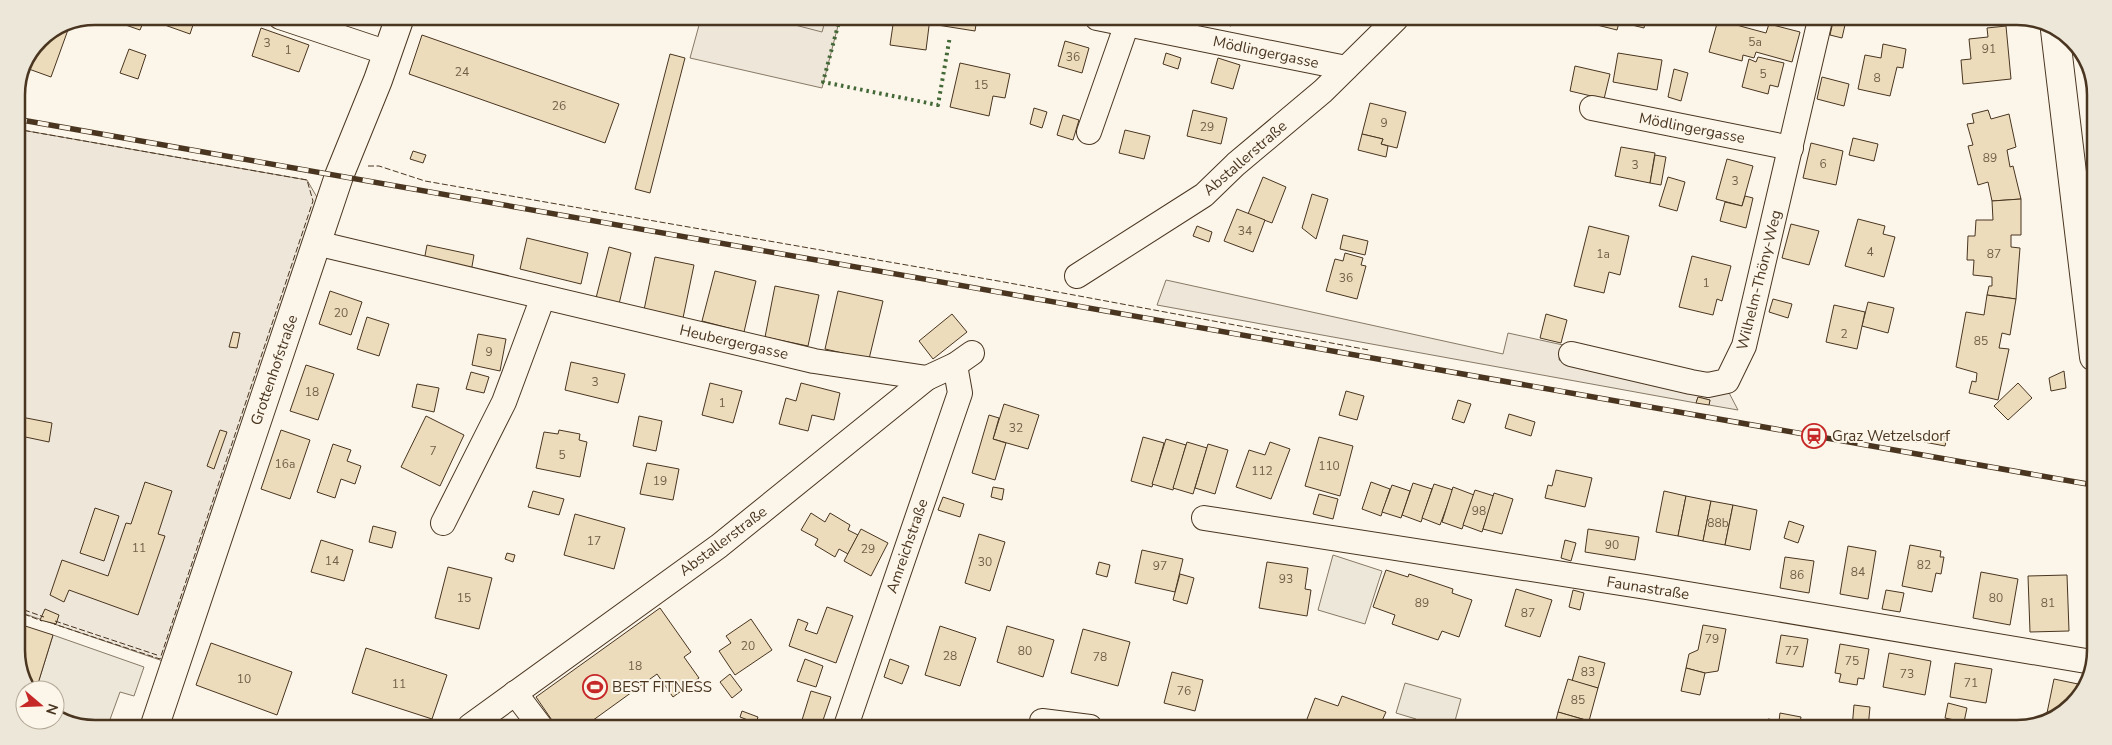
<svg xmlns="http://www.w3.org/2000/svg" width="2112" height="745" viewBox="0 0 2112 745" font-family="'Nunito Sans',sans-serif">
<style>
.green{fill:#ede6d9;stroke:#887966}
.parking{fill:#ede7d9;stroke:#887966}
.building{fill:#ecdcbc;stroke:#4a3520}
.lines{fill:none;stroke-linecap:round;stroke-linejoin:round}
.minor-casing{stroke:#4a3520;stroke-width:26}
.major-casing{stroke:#4a3520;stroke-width:30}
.minor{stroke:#fbf6e9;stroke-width:24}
.major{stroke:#fbf6e9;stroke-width:28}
.rail-casing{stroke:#4a3520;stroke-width:5.5}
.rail{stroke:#fbf6e9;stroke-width:4;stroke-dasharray:11;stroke-linecap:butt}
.hedge{stroke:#436837;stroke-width:4;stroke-dasharray:2.5 4;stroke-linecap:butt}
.fence{stroke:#4a3520;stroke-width:1;stroke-dasharray:6 2.5;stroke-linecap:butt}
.labels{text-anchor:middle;stroke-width:4;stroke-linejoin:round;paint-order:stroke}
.number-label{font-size:12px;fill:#725f47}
.street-label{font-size:15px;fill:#4a3520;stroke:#fbf6e9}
.poi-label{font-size:15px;fill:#4a3520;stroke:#fbf6e9;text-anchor:start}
.rim{fill:none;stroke:#4a3520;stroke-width:2.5}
</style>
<rect width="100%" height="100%" fill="#fbf6e9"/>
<g class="green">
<path d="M701,18H840L822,88L690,58Z"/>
<path d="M16,129L307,180L318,199L163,661L16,611Z"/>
<path d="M1166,280L1503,354L1508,333L1563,345L1559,360L1628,374L1726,387L1738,410L1709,405L1710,400L1698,397L1696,403L1157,305Z"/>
</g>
<g class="parking">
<path d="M768,18H826L822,32Z"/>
<path d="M1333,555L1382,571L1365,624L1318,610Z"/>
<path d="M53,635L144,667L134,696L120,692L108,725H70L55,714V690H36Z"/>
<path d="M1405,683L1461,699L1453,728L1414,727L1416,719L1396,713Z"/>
</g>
<g class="building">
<path d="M116,16H196L190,34L145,18L140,30L114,21Z"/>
<path d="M647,17H674L671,25Z"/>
<path d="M894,18H930L926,50L890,45Z"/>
<path d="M932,18H977L975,31L931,24Z"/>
<path d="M1207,19H1233L1231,26Z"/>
<path d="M1590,19H1620L1617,30L1589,23Z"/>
<path d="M1634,19H1646L1644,28L1632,25Z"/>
<path d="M1718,20L1766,33L1769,24L1800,32L1792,62L1756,52L1754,58L1743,55L1742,61L1709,52Z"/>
<path d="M1833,22L1845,25L1842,38L1830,35Z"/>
<path d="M2006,26L2011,79L1963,84L1961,60L1971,59L1969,39L1988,37L1987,28Z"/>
<path d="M69,27L51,77L26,68L39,39Z"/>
<path d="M261,28L309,45L299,72L252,56Z"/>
<path d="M422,35L619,104L605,143L409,74Z"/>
<path d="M1065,41L1089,48L1082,73L1058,66Z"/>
<path d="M1883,44L1906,49L1903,68L1897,67L1890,96L1858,89L1865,55L1881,58Z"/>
<path d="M129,49L146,55L138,79L120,73Z"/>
<path d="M1166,53L1181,58L1178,69L1163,64Z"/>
<path d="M1618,53L1662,60L1657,90L1613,82Z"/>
<path d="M670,54L685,58L650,193L635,189Z"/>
<path d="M1758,57L1784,63L1778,87L1770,85L1768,94L1742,87L1749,59L1756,62Z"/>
<path d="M1218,58L1240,65L1233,89L1211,83Z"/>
<path d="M960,63L1010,74L1005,98L993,96L989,116L950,107Z"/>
<path d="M1575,66L1610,74L1604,99L1570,91Z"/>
<path d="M1674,69L1688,73L1681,101L1668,97Z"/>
<path d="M1822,77L1849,84L1844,106L1817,99Z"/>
<path d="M1370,103L1406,112L1397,148L1381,144L1383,139L1362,134Z"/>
<path d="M1034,108L1047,112L1042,128L1030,124Z"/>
<path d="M1193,110L1227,118L1221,144L1187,136Z"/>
<path d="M1988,110L1991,119L2009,114L2016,147L2007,150L2010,167L2013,166L2021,199L1992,201L1988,182L1978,185L1968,146L1973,145L1967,124L1974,123L1972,114Z"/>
<path d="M1063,115L1079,120L1073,140L1057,135Z"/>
<path d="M1125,130L1150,136L1144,159L1119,153Z"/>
<path d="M1362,134L1383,139L1381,144L1388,146L1386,157L1358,150Z"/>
<path d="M1853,138L1878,144L1874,161L1849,155Z"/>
<path d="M1811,143L1843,151L1836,185L1803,178Z"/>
<path d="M1621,147L1655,153L1650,183L1615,176Z"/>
<path d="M413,151L426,155L423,163L410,159Z"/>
<path d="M1655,155L1666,157L1661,185L1650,183Z"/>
<path d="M1727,159L1753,166L1742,206L1716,199Z"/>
<path d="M1263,177L1286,187L1272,223L1248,214Z"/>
<path d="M1668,177L1685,182L1677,211L1659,206Z"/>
<path d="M1312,194L1328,199L1316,239L1302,228Z"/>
<path d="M1745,196L1753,198L1746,228L1720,221L1725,202L1742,206Z"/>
<path d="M2021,199V235H2011V247L2020,248L2016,299L1987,295L1989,286H1992V277L1973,275L1974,260H1967L1968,236H1975L1976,220H1993L1992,201Z"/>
<path d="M1237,209L1265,220L1253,252L1224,241Z"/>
<path d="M1858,219L1885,226L1883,234L1895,237L1884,277L1845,266Z"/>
<path d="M1791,224L1819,231L1809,265L1782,258Z"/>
<path d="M1197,226L1212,232L1209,242L1193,236Z"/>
<path d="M1589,226L1629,236L1620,275L1609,272L1604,293L1574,286Z"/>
<path d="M1343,235L1368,241L1365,255L1340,249Z"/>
<path d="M527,238L588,253L581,284L520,269Z"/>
<path d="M427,245L474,255L471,272L424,261Z"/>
<path d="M609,247L631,253L619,304L596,298Z"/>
<path d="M1345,253L1363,258L1361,265L1366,266L1357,299L1326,291L1335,259L1343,261Z"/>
<path d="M1692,256L1731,266L1722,301L1717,299L1713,315L1679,307Z"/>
<path d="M655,257L694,265L683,318L644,310Z"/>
<path d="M715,271L756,281L744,332L702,321Z"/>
<path d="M775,286L819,295L808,346L765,337Z"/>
<path d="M330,291L362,302L351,335L319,324Z"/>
<path d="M838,291L883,301L869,359L825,349Z"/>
<path d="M1987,295L2016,299L2010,335L2002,333L1999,348L2009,349L1998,400L1969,393L1972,381L1976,382L1977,373L1956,367L1966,312L1984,315Z"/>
<path d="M1773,299L1792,304L1788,318L1769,312Z"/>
<path d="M1868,302L1894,308L1888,333L1862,326Z"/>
<path d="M1834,305L1865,312L1857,349L1826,342Z"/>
<path d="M952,314L967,332L933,359L919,341Z"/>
<path d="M1546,314L1567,320L1561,343L1540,338Z"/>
<path d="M367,317L389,324L379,356L357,349Z"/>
<path d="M233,332L240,333L237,348L229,347Z"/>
<path d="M478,334L506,339L500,371L472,365Z"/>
<path d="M571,362L625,374L618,403L565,390Z"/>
<path d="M306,365L334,374L318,420L290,411Z"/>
<path d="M2064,371L2066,388L2051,391L2049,378Z"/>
<path d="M471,372L489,377L484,393L466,389Z"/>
<path d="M710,383L742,391L733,423L702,415Z"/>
<path d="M801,383L840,393L834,420L812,415L808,431L779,424L786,398L796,401Z"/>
<path d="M2018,383L2032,398L2008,420L1994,406Z"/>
<path d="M417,384L439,388L434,412L412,407Z"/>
<path d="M1346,391L1364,396L1357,420L1339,415Z"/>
<path d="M1698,397L1710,400L1709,405L1696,403Z"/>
<path d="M1458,400L1471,404L1464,423L1452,419Z"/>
<path d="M1004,404L1039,415L1028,449L993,439Z"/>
<path d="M1509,414L1535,422L1531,436L1505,428Z"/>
<path d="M989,415L999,418L993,439L1006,443L995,480L972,473Z"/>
<path d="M16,416L52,423L49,442L16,435Z"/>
<path d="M426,416L464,435L440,486L401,467Z"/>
<path d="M639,416L662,421L656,451L633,446Z"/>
<path d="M220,430L227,432L214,469L207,466Z"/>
<path d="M281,430L310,440L290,499L261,489Z"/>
<path d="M559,430L580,434L579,440L587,442L580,477L536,468L544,432L558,434Z"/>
<path d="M1906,433L1919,436L1917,442L1905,440Z"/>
<path d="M1926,433L1947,437L1945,446L1924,442Z"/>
<path d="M1143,437L1164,443L1152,487L1131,481Z"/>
<path d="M1319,437L1353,446L1340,496L1305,486Z"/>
<path d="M1166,439L1186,445L1173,490L1152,484Z"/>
<path d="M1187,442L1207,448L1193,494L1173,488Z"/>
<path d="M1270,442L1290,449L1271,499L1236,487L1249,450L1265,455Z"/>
<path d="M333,444L351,450L347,461L361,466L355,484L341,479L335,498L317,492Z"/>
<path d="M1208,444L1228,450L1215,494L1195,488Z"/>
<path d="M647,463L679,469L673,500L640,494Z"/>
<path d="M1556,470L1592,478L1585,507L1545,498L1548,485L1552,486Z"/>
<path d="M145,482L172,491L158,534L165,536L138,615L69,590L64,602L50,595L62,560L108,576L126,523L131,524Z"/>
<path d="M1371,482L1390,489L1381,516L1362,509Z"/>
<path d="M1413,483L1432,489L1421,522L1402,515Z"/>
<path d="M1434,484L1453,490L1440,525L1422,518Z"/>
<path d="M1392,485L1410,491L1401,518L1382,512Z"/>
<path d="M993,487L1004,489L1002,500L991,497Z"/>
<path d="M1453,487L1474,495L1462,529L1442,522Z"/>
<path d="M1475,490L1494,496L1482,532L1463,525Z"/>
<path d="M533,491L564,499L559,515L528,507Z"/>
<path d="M1664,491L1686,496L1678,536L1656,532Z"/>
<path d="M1494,493L1513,499L1502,534L1483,529Z"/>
<path d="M1319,494L1338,499L1333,519L1313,514Z"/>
<path d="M1686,496L1711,501L1703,541L1678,536Z"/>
<path d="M943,497L964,504L960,517L938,510Z"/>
<path d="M1711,501L1733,505L1725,545L1703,541Z"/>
<path d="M1733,505L1757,510L1750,550L1725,545Z"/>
<path d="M95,508L119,516L104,561L80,553Z"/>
<path d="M811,513L825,522L830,513L850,525L848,530L858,535L848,554L839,549L835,557L815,545L818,539L801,530Z"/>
<path d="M575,514L625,528L614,569L564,555Z"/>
<path d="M1789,521L1804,526L1798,543L1784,538Z"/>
<path d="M373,526L396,532L392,548L369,542Z"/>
<path d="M861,529L888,543L871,576L844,561Z"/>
<path d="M1588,529L1639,537L1635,560L1585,552Z"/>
<path d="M979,534L1005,542L990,591L965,583Z"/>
<path d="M321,540L353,550L344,581L311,572Z"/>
<path d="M1565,540L1576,543L1571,561L1561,558Z"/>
<path d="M1910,545L1941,551L1940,557H1944L1941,574L1936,573L1932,592L1902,586Z"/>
<path d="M1848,546L1876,551L1868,599L1840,594Z"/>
<path d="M1142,550L1183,559L1175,592L1135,583Z"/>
<path d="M507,553L515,555L513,562L505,559Z"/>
<path d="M1785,557L1814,561L1809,593L1780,588Z"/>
<path d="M1099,562L1110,565L1107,577L1096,574Z"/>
<path d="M1267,562L1308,568L1305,589L1311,590L1307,616L1259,608Z"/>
<path d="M448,567L492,578L479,629L435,618Z"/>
<path d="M1386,570L1408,577L1409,574L1453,589L1452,593L1472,600L1459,637L1442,631L1438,640L1392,624L1395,615L1373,607Z"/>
<path d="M1981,572L2018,579L2010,625L1973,618Z"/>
<path d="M1180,574L1194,578L1187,604L1173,600Z"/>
<path d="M2067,575L2069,631L2030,632L2028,576Z"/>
<path d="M1516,589L1552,600L1540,637L1505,626Z"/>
<path d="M1573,590L1584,593L1580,610L1569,607Z"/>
<path d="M1886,590L1904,593L1900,612L1882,609Z"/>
<path d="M827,607L853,616L836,663L789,646L798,619L808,623L805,630L817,634Z"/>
<path d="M660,608L691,652L684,657L699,678L673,697L657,674L585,726H556L536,697Z"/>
<path d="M45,609L59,615L56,624L40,620Z"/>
<path d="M751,619L772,650L735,675L719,651L731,643L726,636Z"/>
<path d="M16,623L53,635L36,690H29L16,656Z"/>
<path d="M1703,625L1726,629L1718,671L1705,673L1686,668L1689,654L1698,650Z"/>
<path d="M940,626L976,638L960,686L925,675Z"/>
<path d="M1007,626L1054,640L1043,677L997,662Z"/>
<path d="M1083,629L1130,642L1118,686L1071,673Z"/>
<path d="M1781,635L1808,639L1803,667L1776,663Z"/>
<path d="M211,643L292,672L277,715L196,685Z"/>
<path d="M1840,644L1869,649L1864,679L1858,678L1857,685L1839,682L1841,674L1835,673Z"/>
<path d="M366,648L447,675L432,719L352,693Z"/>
<path d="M1889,653L1931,661L1925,695L1883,687Z"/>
<path d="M1579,656L1605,663L1598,688L1572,681Z"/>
<path d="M805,659L823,666L816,687L797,681Z"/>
<path d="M890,659L909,666L902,684L884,677Z"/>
<path d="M1955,663L1992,669L1986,703L1950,697Z"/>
<path d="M1686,668L1705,673L1700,695L1681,691Z"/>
<path d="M1172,672L1203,680L1195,711L1164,703Z"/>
<path d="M730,674L742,690L732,698L720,682Z"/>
<path d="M1568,679L1598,688L1589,721L1558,712Z"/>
<path d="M2054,679L2078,684L2075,699L2065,713L2057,715L2047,713Z"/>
<path d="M811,691L831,697L821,726L802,720Z"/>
<path d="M1342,696L1386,712L1381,723L1392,727H1304L1315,698L1338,706Z"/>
<path d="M1948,703L1967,708L1964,722L1945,718Z"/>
<path d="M1854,705L1870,707L1868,728H1852Z"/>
<path d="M742,711L758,717L756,723L740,717Z"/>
<path d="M1558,712L1589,721L1587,728H1554Z"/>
<path d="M1780,713L1801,717L1799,728H1766L1768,719L1779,721Z"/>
<path d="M1830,723L1844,726V728H1829Z"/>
</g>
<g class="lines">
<defs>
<g id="minor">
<path d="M280,17L388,53"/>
<path d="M1097,18L1346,68"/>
<path d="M1592,108L1791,148"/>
<path d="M1089,132L1129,18"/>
<path d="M316,243L814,361L927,378"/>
<path d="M1077,276L1204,195L1236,164L1323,91L1396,19"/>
<path d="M1571,354L1691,382L1708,385L1727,381L1744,346L1820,20"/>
<path d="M1204,518L1646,587L2092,662"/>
<path d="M443,523L504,402L543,297"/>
<path d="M515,693L540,726"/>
<path d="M1042,721L1090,727"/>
<path d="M470,726L719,546L927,378L955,365L972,353"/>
<path d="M846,726L960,393L955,365"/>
</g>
<g id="major">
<path d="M2055,30L2094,357"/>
<path d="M155,725L339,176L378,80L400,17"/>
</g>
</defs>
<use href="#minor" class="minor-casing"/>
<use href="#major" class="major-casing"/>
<use href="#minor" class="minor"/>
<use href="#major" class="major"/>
<defs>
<path id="rail" d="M16,119L2093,485"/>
</defs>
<use href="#rail" class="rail-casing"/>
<use href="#rail" class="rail"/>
<path class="hedge" d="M840,18L823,82L938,105L950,36"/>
<g class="fence">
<path d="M16,129L307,180L313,201L160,659L54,624"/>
<path d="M368,166H379L425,181L1004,282L1369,350"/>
<path d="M16,607L44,617"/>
<path d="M16,611L42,621"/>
<path d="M55,621L157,655"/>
</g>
</g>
<defs>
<symbol id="station-ring" viewBox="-11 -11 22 22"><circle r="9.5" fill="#fbf6e9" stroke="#c62828" stroke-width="1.5"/><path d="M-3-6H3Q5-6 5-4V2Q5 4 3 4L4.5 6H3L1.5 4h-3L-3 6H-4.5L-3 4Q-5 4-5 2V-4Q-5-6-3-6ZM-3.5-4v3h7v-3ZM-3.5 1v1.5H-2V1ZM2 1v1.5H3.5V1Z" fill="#c62828"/></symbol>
<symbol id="stadium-ring" viewBox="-11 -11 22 22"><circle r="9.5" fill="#fbf6e9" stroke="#c62828" stroke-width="1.5"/><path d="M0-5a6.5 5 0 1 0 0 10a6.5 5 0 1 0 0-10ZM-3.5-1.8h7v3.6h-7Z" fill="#c62828"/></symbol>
</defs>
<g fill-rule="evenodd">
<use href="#station-ring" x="1800" y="422" width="28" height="28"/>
<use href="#stadium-ring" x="581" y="673" width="28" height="28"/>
</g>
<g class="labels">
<g class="number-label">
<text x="1755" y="46">5a</text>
<text x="267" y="47">3</text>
<text x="1989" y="53">91</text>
<text x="288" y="54">1</text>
<text x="1073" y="61">36</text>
<text x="462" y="76">24</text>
<text x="1763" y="78">5</text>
<text x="1877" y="82">8</text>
<text x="981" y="89">15</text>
<text x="559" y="110">26</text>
<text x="1384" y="127">9</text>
<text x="1207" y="131">29</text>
<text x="1990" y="162">89</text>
<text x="1823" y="168">6</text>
<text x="1635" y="169">3</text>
<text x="1735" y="185">3</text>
<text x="1245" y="235">34</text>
<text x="1870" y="256">4</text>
<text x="1603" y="258">1a</text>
<text x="1994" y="258">87</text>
<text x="1346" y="282">36</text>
<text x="1706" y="287">1</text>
<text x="341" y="317">20</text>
<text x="1844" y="338">2</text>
<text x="1981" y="345">85</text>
<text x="489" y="356">9</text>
<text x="595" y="386">3</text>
<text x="312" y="396">18</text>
<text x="722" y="407">1</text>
<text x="1016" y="432">32</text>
<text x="433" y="455">7</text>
<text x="562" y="459">5</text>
<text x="285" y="468">16a</text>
<text x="1329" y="470">110</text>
<text x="1262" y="475">112</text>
<text x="660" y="485">19</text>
<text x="1479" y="515">98</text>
<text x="1718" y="527">88b</text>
<text x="594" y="545">17</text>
<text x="1612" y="549">90</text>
<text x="139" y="552">11</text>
<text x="868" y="553">29</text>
<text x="332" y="565">14</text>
<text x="985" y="566">30</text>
<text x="1924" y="569">82</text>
<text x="1160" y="570">97</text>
<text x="1858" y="576">84</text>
<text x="1797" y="579">86</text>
<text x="1286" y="583">93</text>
<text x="464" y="602">15</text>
<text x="1996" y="602">80</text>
<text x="1422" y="607">89</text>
<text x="2048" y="607">81</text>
<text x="1528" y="617">87</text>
<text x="1712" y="643">79</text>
<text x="748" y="650">20</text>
<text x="1025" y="655">80</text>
<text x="1792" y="655">77</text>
<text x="950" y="660">28</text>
<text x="1100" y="661">78</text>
<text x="1852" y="665">75</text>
<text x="635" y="670">18</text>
<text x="1588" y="676">83</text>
<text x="1907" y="678">73</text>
<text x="244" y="683">10</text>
<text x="1971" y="687">71</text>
<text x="399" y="688">11</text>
<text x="1184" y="695">76</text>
<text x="1578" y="704">85</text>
</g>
<g class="street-label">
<text transform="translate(1266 52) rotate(12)" y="5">Mödlingergasse</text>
<text transform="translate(1692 128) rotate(11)" y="5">Mödlingergasse</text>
<text transform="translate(1245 158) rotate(-41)" y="5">Abstallerstraße</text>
<text transform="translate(1759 280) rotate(-76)" y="5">Wilhelm-Thöny-Weg</text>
<text transform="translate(734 342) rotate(13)" y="5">Heubergergasse</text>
<text transform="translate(274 370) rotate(-71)" y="5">Grottenhofstraße</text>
<text transform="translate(723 541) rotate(-37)" y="5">Abstallerstraße</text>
<text transform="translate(907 546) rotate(-71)" y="5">Amreichstraße</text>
<text transform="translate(1648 588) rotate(9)" y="5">Faunastraße</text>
</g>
<g class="poi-label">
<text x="1832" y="441">Graz Wetzelsdorf</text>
<text x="612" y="692">BEST FITNESS</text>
</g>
</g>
<path d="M0 0H2112V745H0ZM95 25H2017A70 70 0 0 1 2087 95V650A70 70 0 0 1 2017 720H95A70 70 0 0 1 25 650V95A70 70 0 0 1 95 25Z" fill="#ede7d9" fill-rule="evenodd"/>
<path class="rim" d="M95 25H2017A70 70 0 0 1 2087 95V650A70 70 0 0 1 2017 720H95A70 70 0 0 1 25 650V95A70 70 0 0 1 95 25Z"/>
<g transform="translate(40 705) rotate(109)"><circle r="24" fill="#fbf6e9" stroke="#b4a999"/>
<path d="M0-4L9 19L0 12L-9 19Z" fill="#c62828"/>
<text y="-8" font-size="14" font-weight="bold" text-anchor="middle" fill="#4a3520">N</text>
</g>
</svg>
